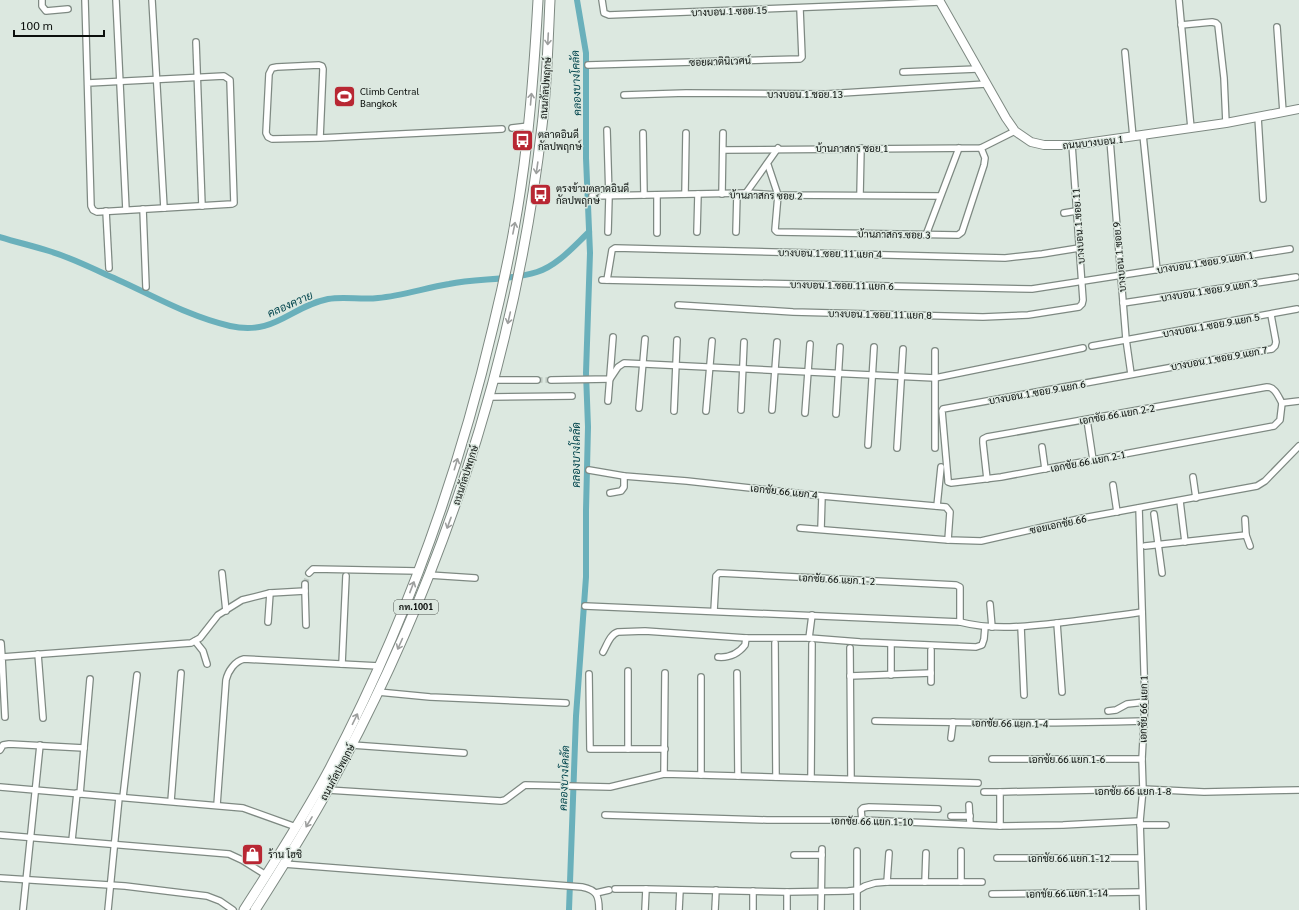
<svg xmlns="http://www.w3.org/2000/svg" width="1299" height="910" viewBox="0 0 1299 910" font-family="Georgia,Sarabun,serif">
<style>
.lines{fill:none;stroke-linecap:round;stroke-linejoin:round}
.canal{stroke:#6ab0bb;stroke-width:6}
.street-tunnel{stroke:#bdc7c0;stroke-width:5.5;stroke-dasharray:5.5 3;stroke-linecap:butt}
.street-casing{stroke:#7e8982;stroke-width:8}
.secondary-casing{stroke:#7e8982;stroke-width:10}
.primary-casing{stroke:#7e8982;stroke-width:11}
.street{stroke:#fff;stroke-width:5.5}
.secondary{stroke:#fff;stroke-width:8}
.primary{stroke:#fff;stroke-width:9}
.oneway{stroke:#9d9f9e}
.labels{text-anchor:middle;stroke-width:3;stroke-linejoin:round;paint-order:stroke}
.shield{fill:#dce8e0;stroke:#4a504c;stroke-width:1}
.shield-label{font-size:9px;font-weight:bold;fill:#0b0f0c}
.street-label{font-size:10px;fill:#0b0f0c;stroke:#dce8e0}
.poi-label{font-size:10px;fill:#0b0f0c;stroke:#dce8e0;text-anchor:start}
.water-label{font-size:11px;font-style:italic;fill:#00444c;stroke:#dce8e0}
</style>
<rect width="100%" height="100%" fill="#dce8e0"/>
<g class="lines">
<g class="canal">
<path d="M0,237C16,242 33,246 49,251C69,257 88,266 107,275C147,292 186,316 230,326C275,336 289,307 328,299C344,296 361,300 378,298C402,296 425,288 449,284C478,278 509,281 537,272C557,266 574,246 589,232"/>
<path d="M569,910L576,716L586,577V510L588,427L586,373L590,253L586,158V53L577,0"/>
</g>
<g class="street-tunnel">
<path d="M537,380H551"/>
<path d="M305,584L309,573"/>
</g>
<defs>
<g id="street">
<path d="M42,0V6L46,11L68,9"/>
<path d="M85,0L91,206L93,210L97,212L232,204L234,203L230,80L224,76L88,83"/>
<path d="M116,0L126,210"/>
<path d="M152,0L164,208"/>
<path d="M602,0L604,13L609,15L940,2"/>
<path d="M1179,0L1191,128"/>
<path d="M1181,25L1212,22L1216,23L1218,25L1224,78L1226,123"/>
<path d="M1277,27L1283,112"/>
<path d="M196,42L202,206"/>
<path d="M1125,52L1133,137"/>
<path d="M588,65L800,59L802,57L800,9"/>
<path d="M903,72L977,69"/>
<path d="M624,95L686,93L826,94L986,84"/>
<path d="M1258,117L1263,199"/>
<path d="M512,128L529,126"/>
<path d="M607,130L609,197L608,232"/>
<path d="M643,133L644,195"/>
<path d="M1143,135L1157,270"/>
<path d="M320,138L323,69L322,66L319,65L277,67L272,68L269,74L266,133L268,137L272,139L320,138L502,129"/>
<path d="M1110,140L1126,339L1131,374"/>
<path d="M723,150L981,148L1015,131"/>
<path d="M768,165L778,195L775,230L777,232L958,235L962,232L984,165L985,158L981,148"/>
<path d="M746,193L778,148"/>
<path d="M685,194L686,133"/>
<path d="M722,194L723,133"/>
<path d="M860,195L861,148"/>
<path d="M592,196L746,193L778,195L940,196"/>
<path d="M143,209L146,287"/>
<path d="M106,211L109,268"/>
<path d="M1064,213L1076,211"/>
<path d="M697,232L698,194"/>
<path d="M736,232L737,194"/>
<path d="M657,233V195"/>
<path d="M926,235L959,148"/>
<path d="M602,280L1032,289L1290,249"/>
<path d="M607,280L612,250L615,248L1005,258L1042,254L1079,248"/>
<path d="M1123,303L1296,277"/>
<path d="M678,305L793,312L983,317L1028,315L1079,307L1082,304L1083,300L1072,145"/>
<path d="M1271,315L1276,342L1275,346L1272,349L943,409L942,411L948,480V482L951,483L1001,477L1274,426L1280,420L1282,403"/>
<path d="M1092,346L1297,309"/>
<path d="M494,380H537"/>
<path d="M551,380L610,379L618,367L624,363L935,378L1083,348"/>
<path d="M490,397L572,396"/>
<path d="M608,401L613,337"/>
<path d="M1282,403L1299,401"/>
<path d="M639,408L645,339"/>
<path d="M741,410L744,342"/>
<path d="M772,410L777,342"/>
<path d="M674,411L677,340"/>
<path d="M706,411L712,341"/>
<path d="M805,413L810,344"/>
<path d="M836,414L840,347"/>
<path d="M1087,420L1093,460"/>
<path d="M868,445L874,347"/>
<path d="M1042,447L1045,469"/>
<path d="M897,448L903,349"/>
<path d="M935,448V351"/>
<path d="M589,470L624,476L687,481L822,496L946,507L950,512L948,540"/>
<path d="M1193,477L1196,498"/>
<path d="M987,479L983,443V439L987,437L1267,387C1275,387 1278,396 1282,403"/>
<path d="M1113,485L1117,512"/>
<path d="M610,493L621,491L624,487V476"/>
<path d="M1180,501L1185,542"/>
<path d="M937,506L941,467"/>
<path d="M1139,508L1145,702L1142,759L1143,789L1140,821L1143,910"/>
<path d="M1154,514L1162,573"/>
<path d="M1245,519L1246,535L1250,546"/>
<path d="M800,528L948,540L981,541L1083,518L1257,486L1265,481L1299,446"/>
<path d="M821,529L822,496"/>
<path d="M1145,546L1246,535"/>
<path d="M222,573L226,611"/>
<path d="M309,573L313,569L418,571"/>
<path d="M429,575L475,578"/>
<path d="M305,591L306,625"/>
<path d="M990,604L992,627"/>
<path d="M585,606L960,622C995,631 1031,626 1066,622C1091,619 1117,616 1142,612"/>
<path d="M714,611L716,576L719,573L956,585L960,587V622"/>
<path d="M268,622L270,593"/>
<path d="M1057,623L1062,692"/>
<path d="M1021,627L1024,695"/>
<path d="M809,638L812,615"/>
<path d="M195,641L203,651L207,664"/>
<path d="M1,643L2,657"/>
<path d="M775,643L776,777"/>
<path d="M891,646V675"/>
<path d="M850,648L851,779"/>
<path d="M603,652C607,645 610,634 618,632L645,631L746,638H809L860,642L976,647L982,645L984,639L985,627"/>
<path d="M38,654L43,718"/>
<path d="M718,657C730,658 738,654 745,645L746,638"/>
<path d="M342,664L346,576"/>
<path d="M628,671V749"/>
<path d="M737,673L738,776"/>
<path d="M589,674L590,749H665"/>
<path d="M850,676L931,673"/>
<path d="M931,682V650"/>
<path d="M378,692L430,697L566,703"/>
<path d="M1108,711L1116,710L1127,704L1145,702"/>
<path d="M5,717L2,657L191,643L200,638L218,615L242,600L270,593L305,591V584"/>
<path d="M875,721C965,723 1054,724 1144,721"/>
<path d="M951,738L953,722"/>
<path d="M352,745L464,753"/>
<path d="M0,750L3,745L9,744L84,748"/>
<path d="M992,759H1142"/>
<path d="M664,774L665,673"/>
<path d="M701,775V677"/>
<path d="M811,778L812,644"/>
<path d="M0,787L243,808L296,827"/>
<path d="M328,790L501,801L505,800L525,785L610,787L664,774L978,783"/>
<path d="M984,792H1000"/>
<path d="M80,794L90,679"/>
<path d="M123,797L137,675"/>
<path d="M171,801L181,673"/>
<path d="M217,805L226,680C228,671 235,661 244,659L379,666"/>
<path d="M969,805L970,824"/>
<path d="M605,815L767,820H862L1000,826L1063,825L1140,821"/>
<path d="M951,816H970"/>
<path d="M862,820L861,810L863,808L869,807L938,809"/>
<path d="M1140,825H1166"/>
<path d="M1000,826V792L1143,789L1204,792L1299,790"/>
<path d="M0,835L229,854L242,860L266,875"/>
<path d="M72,840L77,793"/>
<path d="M857,851V910"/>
<path d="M794,855H822"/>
<path d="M997,858H1141"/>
<path d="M284,864L582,887C597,890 599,896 599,910"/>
<path d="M0,878L125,886L207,896L220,901L233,910"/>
<path d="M887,882L889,853"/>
<path d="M925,882L926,853"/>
<path d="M961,882V851"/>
<path d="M615,889H646L787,892L848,891L858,890L865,886L875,883L887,882H982"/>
<path d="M596,893L609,890"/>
<path d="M992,894L1141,892"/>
<path d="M23,910L40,745"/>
<path d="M108,910L119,798"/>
<path d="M645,910L646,889"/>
<path d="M679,910L680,890"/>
<path d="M715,910L716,890"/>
<path d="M753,910V891"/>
<path d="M787,910V892"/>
<path d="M821,910L822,849"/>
</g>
<path id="secondary" d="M939,0L1006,118L1015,131L1031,142L1044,145H1072L1226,123L1299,109"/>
<g id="primary">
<path d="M244,910C274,863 304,817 330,768C403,629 457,480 493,327C506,274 517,219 524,165C531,110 535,55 538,0"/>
<path d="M255,910C278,874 300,839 321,802C438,594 515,363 542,126C547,84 548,42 550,0"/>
</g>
</defs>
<use href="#street" class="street-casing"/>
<use href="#secondary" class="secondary-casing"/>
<use href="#primary" class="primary-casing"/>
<use href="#street" class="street"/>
<use href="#secondary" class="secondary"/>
<use href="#primary" class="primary"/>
</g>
<defs><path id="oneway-shaft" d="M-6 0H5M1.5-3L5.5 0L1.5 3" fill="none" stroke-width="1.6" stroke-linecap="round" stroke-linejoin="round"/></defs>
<g class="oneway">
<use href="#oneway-shaft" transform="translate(548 39) rotate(93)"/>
<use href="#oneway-shaft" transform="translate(531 99) rotate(-85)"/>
<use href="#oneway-shaft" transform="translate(537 168) rotate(98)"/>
<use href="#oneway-shaft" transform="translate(514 228) rotate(-79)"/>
<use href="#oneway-shaft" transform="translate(509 318) rotate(103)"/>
<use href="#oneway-shaft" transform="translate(456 464) rotate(-73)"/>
<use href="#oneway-shaft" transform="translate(449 523) rotate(110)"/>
<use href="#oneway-shaft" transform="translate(412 587) rotate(-69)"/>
<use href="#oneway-shaft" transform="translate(400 644) rotate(114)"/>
<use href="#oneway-shaft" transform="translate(355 719) rotate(-64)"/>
<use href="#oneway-shaft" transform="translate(309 822) rotate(121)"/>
</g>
<defs>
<symbol id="stadium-square" viewBox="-11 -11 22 22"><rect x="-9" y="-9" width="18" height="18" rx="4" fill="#b82733" stroke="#dce8e0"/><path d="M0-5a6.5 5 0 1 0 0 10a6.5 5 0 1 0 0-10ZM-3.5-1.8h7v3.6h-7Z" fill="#fff"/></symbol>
<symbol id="bus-square" viewBox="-11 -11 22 22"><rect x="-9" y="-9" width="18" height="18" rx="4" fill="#b82733" stroke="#dce8e0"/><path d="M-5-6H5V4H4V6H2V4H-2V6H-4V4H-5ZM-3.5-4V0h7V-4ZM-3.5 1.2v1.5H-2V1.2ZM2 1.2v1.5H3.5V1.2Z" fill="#fff"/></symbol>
<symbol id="shop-square" viewBox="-11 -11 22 22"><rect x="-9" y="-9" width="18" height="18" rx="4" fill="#b82733" stroke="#dce8e0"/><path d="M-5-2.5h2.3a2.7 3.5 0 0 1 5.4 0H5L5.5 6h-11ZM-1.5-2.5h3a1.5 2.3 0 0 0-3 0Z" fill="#fff"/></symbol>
</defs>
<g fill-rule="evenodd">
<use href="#stadium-square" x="332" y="84" width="25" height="25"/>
<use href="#bus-square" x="510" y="128" width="25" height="25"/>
<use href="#bus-square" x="528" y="182" width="25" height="25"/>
<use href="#shop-square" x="240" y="842" width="25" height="25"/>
</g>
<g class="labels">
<rect class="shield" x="394" y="600" width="44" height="14" rx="3"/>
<g class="shield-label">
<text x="416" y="610">กท.1001</text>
</g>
<g class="street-label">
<text transform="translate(729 11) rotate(-2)" y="4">บางบอน 1 ซอย 15</text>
<text transform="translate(720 61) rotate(-2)" y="4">ซอยผาตินิเวศน์</text>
<text transform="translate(545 88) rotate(-86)" y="4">ถนนกัลปพฤกษ์</text>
<text x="805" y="98">บางบอน 1 ซอย 13</text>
<text transform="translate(1093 142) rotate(-6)" y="4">ถนนบางบอน 1</text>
<text x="852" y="152">บ้านภาสกร ซอย 1</text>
<text transform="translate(766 195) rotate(1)" y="4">บ้านภาสกร ซอย 2</text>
<text transform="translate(1078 226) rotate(-94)" y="4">บางบอน 1 ซอย 11</text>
<text transform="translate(894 234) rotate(1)" y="4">บ้านภาสกร ซอย 3</text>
<text transform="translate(830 253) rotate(1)" y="4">บางบอน 1 ซอย 11 แยก 4</text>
<text transform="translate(1119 257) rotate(-95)" y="4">บางบอน 1 ซอย 9</text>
<text transform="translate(1205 262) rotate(-9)" y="4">บางบอน 1 ซอย 9 แยก 1</text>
<text transform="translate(842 285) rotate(1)" y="4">บางบอน 1 ซอย 11 แยก 6</text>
<text transform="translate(1209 290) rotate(-9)" y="4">บางบอน 1 ซอย 9 แยก 3</text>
<text transform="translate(880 314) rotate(1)" y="4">บางบอน 1 ซอย 11 แยก 8</text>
<text transform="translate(1211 325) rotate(-10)" y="4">บางบอน 1 ซอย 9 แยก 5</text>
<text transform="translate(1219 358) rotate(-10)" y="4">บางบอน 1 ซอย 9 แยก 7</text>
<text transform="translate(1037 392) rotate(-10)" y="4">บางบอน 1 ซอย 9 แยก 6</text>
<text transform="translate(1117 414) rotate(-10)" y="4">เอกชัย 66 แยก 2-2</text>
<text transform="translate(1088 461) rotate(-11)" y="4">เอกชัย 66 แยก 2-1</text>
<text transform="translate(465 475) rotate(-72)" y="4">ถนนกัลปพฤกษ์</text>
<text transform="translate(784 491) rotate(6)" y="4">เอกชัย 66 แยก 4</text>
<text transform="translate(1058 524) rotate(-12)" y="4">ซอยเอกชัย 66</text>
<text transform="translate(837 579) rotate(3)" y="4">เอกชัย 66 แยก 1-2</text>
<text transform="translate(1143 709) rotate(-89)" y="4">เอกชัย 66 แยก 1</text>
<text transform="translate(1010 723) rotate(1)" y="4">เอกชัย 66 แยก 1-4</text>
<text x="1067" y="763">เอกชัย 66 แยก 1-6</text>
<text transform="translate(337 772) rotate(-62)" y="4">ถนนกัลปพฤกษ์</text>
<text x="1133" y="795">เอกชัย 66 แยก 1-8</text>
<text transform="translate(872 821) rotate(1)" y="4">เอกชัย 66 แยก 1-10</text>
<text x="1069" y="862">เอกชัย 66 แยก 1-12</text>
<text transform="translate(1067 893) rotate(-1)" y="4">เอกชัย 66 แยก 1-14</text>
</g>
<g class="poi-label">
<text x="360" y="95">Climb Central<tspan x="360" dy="12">Bangkok</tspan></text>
<text x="538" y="138">ตลาดอินดี<tspan x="538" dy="12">กัลปพฤกษ์</tspan></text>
<text x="556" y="192">ตรงข้ามตลาดอินดี<tspan x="556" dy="12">กัลปพฤกษ์</tspan></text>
<text x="268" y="858">ร้าน โฮชิ</text>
</g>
<g class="water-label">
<text transform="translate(576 83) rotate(-92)" y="4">คลองบางโคลัด</text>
<text transform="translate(290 304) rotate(-24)" y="4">คลองควาย</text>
<text transform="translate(576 455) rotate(-90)" y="4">คลองบางโคลัด</text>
<text transform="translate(564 778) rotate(-88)" y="4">คลองบางโคลัด</text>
</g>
</g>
<path d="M14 30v6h90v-6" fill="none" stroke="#0b0f0c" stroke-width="2"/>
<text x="20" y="30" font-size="12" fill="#0b0f0c" stroke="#dce8e0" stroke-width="3" paint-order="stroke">100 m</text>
</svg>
